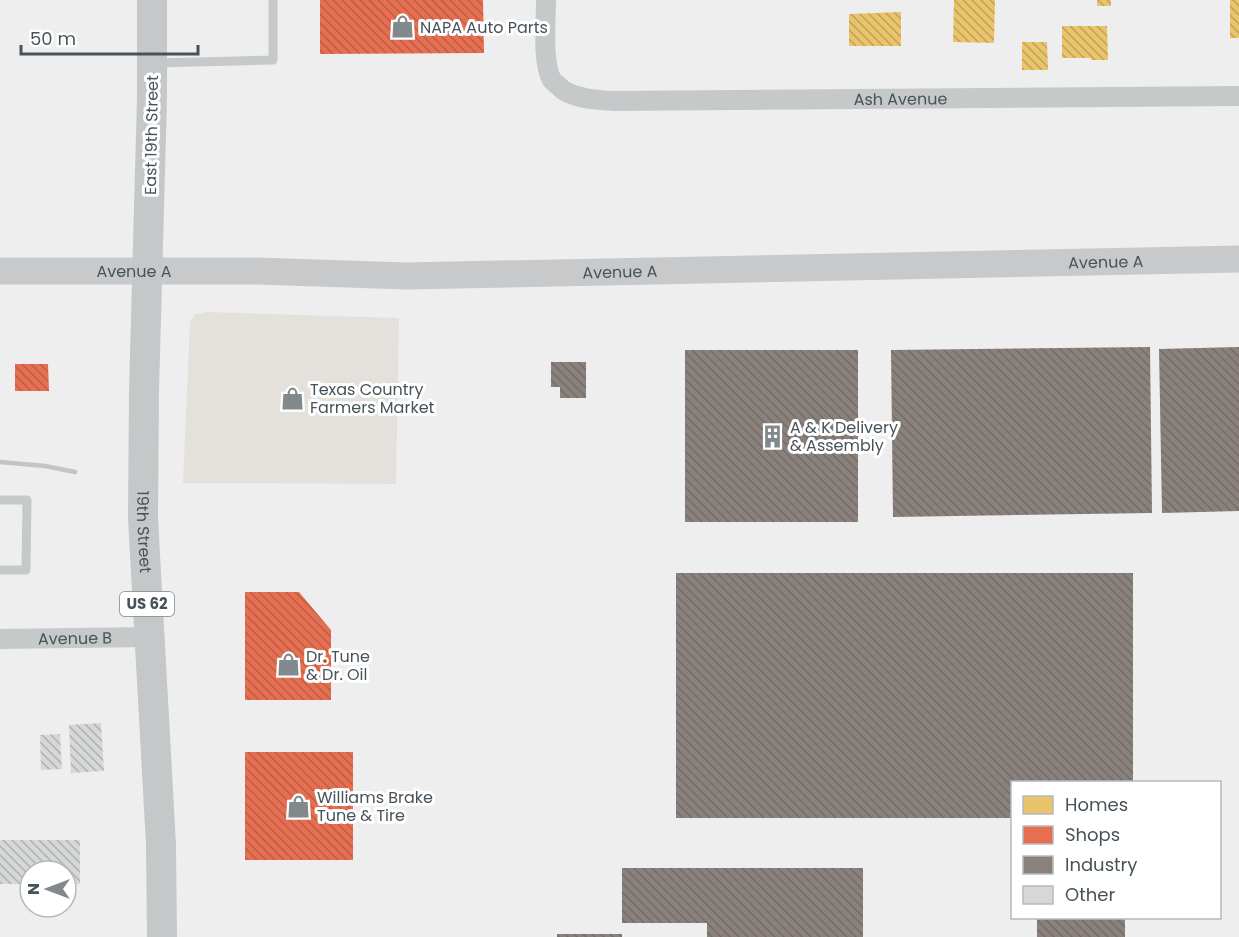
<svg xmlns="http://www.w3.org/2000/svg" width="1239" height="937" viewBox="0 0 1239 937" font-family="Poppins,sans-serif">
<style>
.commercial{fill:#e4e0dc}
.homes{fill:url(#homes-back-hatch)}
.shops{fill:url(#shops-back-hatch)}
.industry{fill:url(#industry-back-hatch)}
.building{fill:url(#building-back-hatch)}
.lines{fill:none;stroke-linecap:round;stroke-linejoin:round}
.lane{stroke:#c6c9ca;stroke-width:9}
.street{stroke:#c6c9ca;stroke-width:20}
.secondary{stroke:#c7c9cb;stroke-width:27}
.primary{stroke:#c4c8c9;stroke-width:30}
.rail{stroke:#c2c4c5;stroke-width:4.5}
.labels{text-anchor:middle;stroke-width:6;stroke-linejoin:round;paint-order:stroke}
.shield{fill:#fff;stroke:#7e878b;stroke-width:1.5}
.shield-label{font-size:15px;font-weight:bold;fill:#475359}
.poi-label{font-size:16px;fill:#475359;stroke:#fff;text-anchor:start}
.street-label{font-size:16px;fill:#475359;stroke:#fff}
</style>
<defs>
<pattern id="homes-back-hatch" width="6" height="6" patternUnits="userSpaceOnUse" patternTransform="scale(1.5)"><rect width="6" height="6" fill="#e9c46a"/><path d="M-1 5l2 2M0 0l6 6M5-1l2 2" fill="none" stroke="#bfa25a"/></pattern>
<pattern id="shops-back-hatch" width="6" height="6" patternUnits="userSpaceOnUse" patternTransform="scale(1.5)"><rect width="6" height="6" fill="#e76f51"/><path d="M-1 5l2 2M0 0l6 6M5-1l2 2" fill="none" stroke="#bd5e46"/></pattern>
<pattern id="industry-back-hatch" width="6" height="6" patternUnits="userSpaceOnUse" patternTransform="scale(1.5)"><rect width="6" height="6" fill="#8a817c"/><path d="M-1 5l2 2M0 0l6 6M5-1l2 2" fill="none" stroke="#736c69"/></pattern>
<pattern id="building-back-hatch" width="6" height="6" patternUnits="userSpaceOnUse" patternTransform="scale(1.5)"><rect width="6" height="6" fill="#d6d7d7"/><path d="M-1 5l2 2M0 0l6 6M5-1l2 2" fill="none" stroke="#afb1b1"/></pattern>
</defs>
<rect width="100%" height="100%" fill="#efeeee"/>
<path class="commercial" d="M208,312L399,318L396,484L183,483L190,322L196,314Z"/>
<g class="homes">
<path d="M954,0H995L994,43L953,42Z"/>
<rect x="1097" y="0" width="14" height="6"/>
<rect x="1230" y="0" width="9" height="38"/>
<path d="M901,12V46H849V14Z"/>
<path d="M1062,26H1107L1108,60H1091V58H1062Z"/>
<path d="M1022,42H1047L1048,70H1022Z"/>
</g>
<g class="shops">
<path d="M320,0H483L484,53L320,54Z"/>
<path d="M15,364H48L49,391H15Z"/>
<path d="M245,592H299L331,630V700H245Z"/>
<rect x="245" y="752" width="108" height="108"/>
</g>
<g class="industry">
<path d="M1150,347L1152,513L893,517L891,350Z"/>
<path d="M1239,347V511L1162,513L1159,349Z"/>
<rect x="685" y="350" width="173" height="172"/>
<path d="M551,362H586V398H560V387H551Z"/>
<path d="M676,573H1133V782H1012V818H676Z"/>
<path d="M622,868H863V937H707V923H622Z"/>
<rect x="1037" y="918" width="88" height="19"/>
<rect x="557" y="934" width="65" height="3"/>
</g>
<g class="building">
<path d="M101,723L104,771L71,773L69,725Z"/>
<path d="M60,734L62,769L41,770L40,735Z"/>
<path d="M0,840H80V884H66V871H30V884H0Z"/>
</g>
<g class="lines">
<g class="lane">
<path d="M155,63L273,60V0"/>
<path d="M0,500H27L26,570H0"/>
</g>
<g class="street">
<path id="s1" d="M546,0C546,20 542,64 552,80C555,83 560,87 563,90C577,99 598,100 614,101L1239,96"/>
<path id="s2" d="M0,639L149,637"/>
</g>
<path class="secondary" id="s3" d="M0,271H257L406,276L1239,259"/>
<path class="primary" id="s4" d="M152,0V98L144,391L143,518L161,845L162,937"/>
<path class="rail" d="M0,462L45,466L75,472"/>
</g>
<defs>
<symbol id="shop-bare" viewBox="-9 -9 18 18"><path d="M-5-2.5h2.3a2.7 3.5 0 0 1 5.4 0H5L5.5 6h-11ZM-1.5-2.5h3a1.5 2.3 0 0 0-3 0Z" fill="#82898d" stroke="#fff" stroke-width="2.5" paint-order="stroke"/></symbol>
<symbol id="building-bare" viewBox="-9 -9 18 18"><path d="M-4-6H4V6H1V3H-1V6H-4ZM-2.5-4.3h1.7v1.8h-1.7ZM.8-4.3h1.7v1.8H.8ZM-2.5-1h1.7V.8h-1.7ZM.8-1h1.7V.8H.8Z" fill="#82898d" stroke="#fff" stroke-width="2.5" paint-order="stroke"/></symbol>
</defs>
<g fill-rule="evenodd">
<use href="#shop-bare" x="386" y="10" width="33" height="33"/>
<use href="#shop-bare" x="276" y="382" width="33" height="33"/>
<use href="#building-bare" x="756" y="420" width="33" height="33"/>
<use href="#shop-bare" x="272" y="648" width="33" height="33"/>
<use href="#shop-bare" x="282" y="790" width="33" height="33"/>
</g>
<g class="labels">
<rect class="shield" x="120" y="592" width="54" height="24" rx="4.5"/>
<g class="shield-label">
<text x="147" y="609">US 62</text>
</g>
<g class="poi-label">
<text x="420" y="33">NAPA Auto Parts</text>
<text x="310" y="395">Texas Country<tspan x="310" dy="18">Farmers Market</tspan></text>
<text x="790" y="433">A &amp; K Delivery<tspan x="790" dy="18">&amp; Assembly</tspan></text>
<text x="306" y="662">Dr. Tune<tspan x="306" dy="18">&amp; Dr. Oil</tspan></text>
<text x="317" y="803">Williams Brake<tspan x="317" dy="18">Tune &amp; Tire</tspan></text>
</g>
<g class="street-label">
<text dy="6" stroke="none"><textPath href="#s1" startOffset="435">Ash Avenue</textPath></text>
<text transform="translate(151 135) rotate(-89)" y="6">East 19th Street</text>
<text dy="6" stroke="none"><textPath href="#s3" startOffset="1106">Avenue A</textPath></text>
<text dy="6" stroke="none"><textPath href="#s3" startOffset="134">Avenue A</textPath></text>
<text dy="6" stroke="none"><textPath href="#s3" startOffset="620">Avenue A</textPath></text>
<text dy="6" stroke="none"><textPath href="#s4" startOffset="532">19th Street</textPath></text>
<text dy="6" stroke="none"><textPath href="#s2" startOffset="75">Avenue B</textPath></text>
</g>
</g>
<rect x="1011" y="781" width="210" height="138" fill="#ffffff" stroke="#b5babd" stroke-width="1.5"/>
<rect x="1023" y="796" width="30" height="18" fill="#e9c46a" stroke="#b5babd" stroke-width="1.5"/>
<text x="1065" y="811" font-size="18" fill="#475359">Homes</text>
<rect x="1023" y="826" width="30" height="18" fill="#e76f51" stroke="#b5babd" stroke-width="1.5"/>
<text x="1065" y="841" font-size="18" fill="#475359">Shops</text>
<rect x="1023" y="856" width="30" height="18" fill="#8a817c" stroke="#b5babd" stroke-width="1.5"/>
<text x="1065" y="871" font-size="18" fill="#475359">Industry</text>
<rect x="1023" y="886" width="30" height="18" fill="#d6d7d7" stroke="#b5babd" stroke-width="1.5"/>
<text x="1065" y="901" font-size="18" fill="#475359">Other</text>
<g transform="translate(48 889) rotate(270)"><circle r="28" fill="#ffffff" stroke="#b5babd" stroke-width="1.5"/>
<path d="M0-4.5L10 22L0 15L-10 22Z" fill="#82898d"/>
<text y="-9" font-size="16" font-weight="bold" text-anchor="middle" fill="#475359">N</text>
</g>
<path d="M21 45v9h177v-9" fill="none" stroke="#475359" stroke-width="3"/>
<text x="30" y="45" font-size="18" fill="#475359" stroke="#ffffff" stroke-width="4.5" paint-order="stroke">50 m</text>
</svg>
